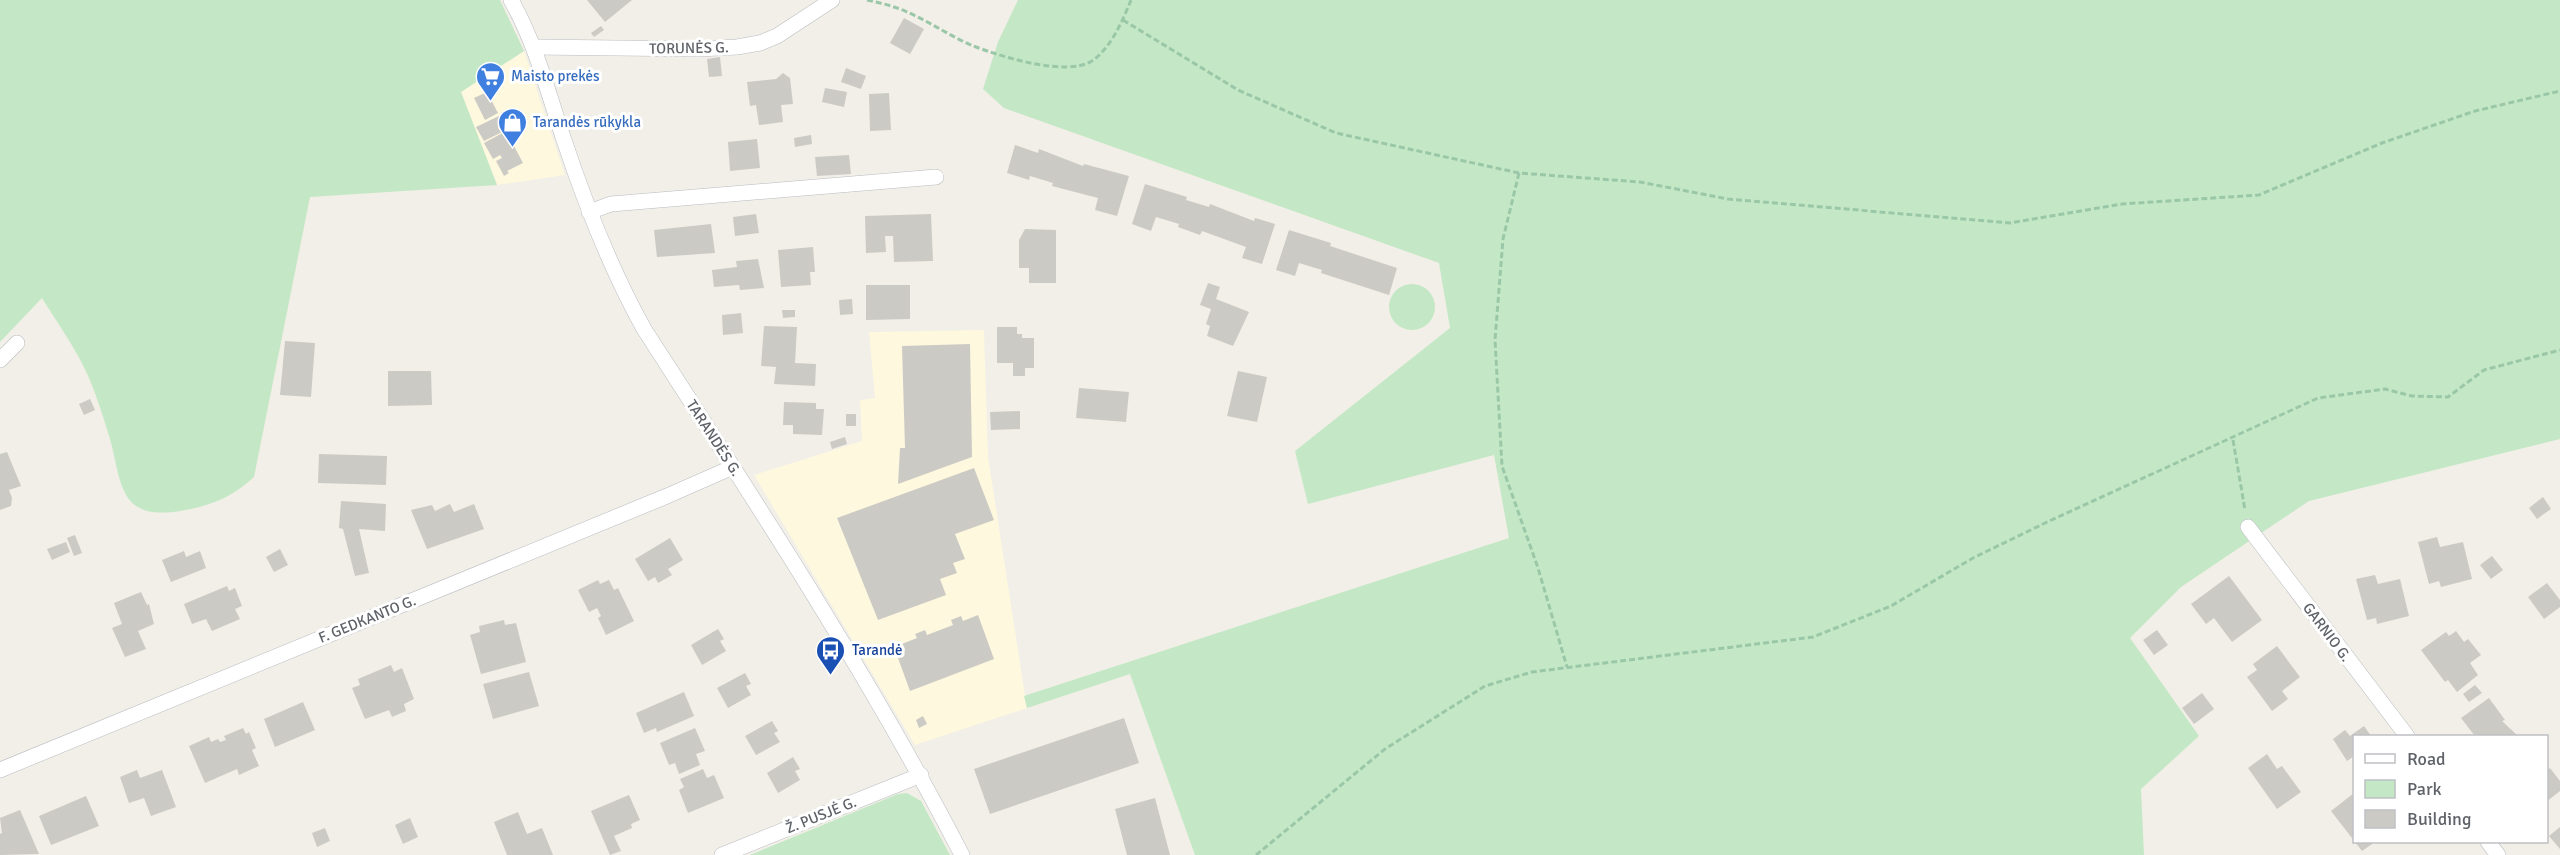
<svg xmlns="http://www.w3.org/2000/svg" width="2560" height="855" viewBox="0 0 2560 855" font-family="Signika,sans-serif">
<style>
.commercial{fill:#fef8df}
.green{fill:#c4e8c5}
.building{fill:#cccac4}
.lines{fill:none;stroke-linecap:round;stroke-linejoin:round}
.street-casing{stroke:#b9bcc1;stroke-width:16}
.path{stroke:#9bc7a9;stroke-width:3;stroke-dasharray:6 3;stroke-linecap:butt}
.street{stroke:#fff;stroke-width:15}
.labels{text-anchor:middle;stroke-width:6;stroke-linejoin:round;paint-order:stroke}
.street-label{font-size:15px;fill:#5e6268;stroke:#fff}
.shop-label{font-size:15px;fill:#366cbe;stroke:#fff;text-anchor:start}
.transit-label{font-size:15px;fill:#164399;stroke:#fff;text-anchor:start}
</style>
<rect width="100%" height="100%" fill="#f1efe7"/>
<g class="commercial">
<path d="M524,51L565,175L497,185L461,92Z"/>
<path d="M984,330L988,457L1027,708L915,745L754,475L862,441L860,400L875,398L869,332Z"/>
</g>
<g class="green">
<path d="M0,0H500L524,51L461,92L497,185L310,197L254,477C231,498 210,506 180,511C118,521 122,483 110,439C104,419 97,397 89,378C77,350 58,324 42,298L0,342Z"/>
<path d="M1018,0H2560V439L2309,501L2181,587L2130,638L2199,736L2141,789L2144,855H1195L1130,674L1027,708L1024,696L1509,538L1494,455L1308,504L1295,451L1450,328L1439,263L1004,108L983,89L998,42Z"/>
<circle cx="1412" cy="307" r="23"/>
<path d="M907,793L921,801L950,855H750L898,794Z"/>
</g>
<g class="building">
<path d="M587,0H632L605,22Z"/>
<path d="M904,18L924,29L910,54L890,43Z"/>
<path d="M601,26L604,30L594,37L591,33Z"/>
<path d="M720,57L722,76L709,77L707,59Z"/>
<path d="M846,68L866,76L861,89L841,82Z"/>
<path d="M783,73L790,78L793,104L781,105L783,122L759,125L756,105L750,106L747,82L776,79Z"/>
<path d="M825,88L847,92L844,107L822,102Z"/>
<path d="M487,92L498,113L485,120L474,98Z"/>
<path d="M889,93L891,130L870,131L869,94Z"/>
<path d="M499,116L506,130L484,141L476,127Z"/>
<path d="M506,131L523,163L507,171L509,173L504,176L496,161L502,158L500,155L493,159L484,143Z"/>
<path d="M811,135L812,144L795,147L794,138Z"/>
<path d="M757,139L760,168L730,171L728,142Z"/>
<path d="M1015,145L1038,153L1039,149L1083,166L1084,164L1129,176L1117,216L1095,210L1098,198L1052,186L1053,183L1030,176L1029,180L1007,173Z"/>
<path d="M849,155L851,174L817,176L815,157Z"/>
<path d="M1145,184L1187,197L1186,200L1209,207L1210,204L1254,221L1255,218L1275,224L1262,264L1242,258L1246,247L1202,231L1200,235L1178,227L1179,224L1156,217L1151,231L1132,224Z"/>
<path d="M756,214L759,233L735,236L733,217Z"/>
<path d="M931,214L933,261L894,262L893,236H885L886,252L866,253L865,216Z"/>
<path d="M711,224L715,253L657,257L654,230Z"/>
<path d="M1025,229L1056,230V283H1029V268H1019V240Z"/>
<path d="M1289,230L1331,243L1330,246L1397,268L1389,295L1321,273L1322,270L1299,263L1295,276L1276,270Z"/>
<path d="M813,247L815,272H810L811,285L781,287L778,250Z"/>
<path d="M758,259L764,288L740,290L739,285L714,287L712,270L737,267L736,261Z"/>
<path d="M1208,283L1220,287L1216,299L1249,312L1233,346L1207,336L1210,326L1206,324L1211,309L1200,305Z"/>
<path d="M866,285H910V319L866,320Z"/>
<path d="M852,299L853,314L840,315L839,300Z"/>
<path d="M782,310H795V317L783,318Z"/>
<path d="M741,313L743,333L723,335L722,315Z"/>
<path d="M764,326L797,327L795,363L816,364L815,386L774,384L776,367L761,366Z"/>
<path d="M997,327H1017V334H1022V338H1034V368H1025V376H1013V363H997Z"/>
<path d="M285,341L315,343L311,397L280,395Z"/>
<path d="M970,344L972,457L898,484L900,448H905L902,346Z"/>
<path d="M388,371H431L432,405L388,406Z"/>
<path d="M1238,371L1267,377L1257,422L1227,416Z"/>
<path d="M1079,388L1129,392L1126,422L1076,418Z"/>
<path d="M90,399L95,410L84,415L79,404Z"/>
<path d="M784,402L816,403V409H824L822,435L793,434V425H783Z"/>
<path d="M1020,411V429L991,430L990,412Z"/>
<rect x="846" y="414" width="10" height="12"/>
<path d="M845,437L847,444L832,449L830,442Z"/>
<path d="M7,452L21,486L9,490L12,498L11,506L0,510V454Z"/>
<path d="M319,454L387,456L386,485L318,483Z"/>
<path d="M974,468L994,520L955,534L965,559L953,563L957,573L940,579L946,595L878,620L837,518Z"/>
<path d="M2543,497L2551,509L2537,519L2529,508Z"/>
<path d="M341,501L386,504L385,531L359,529L369,573L355,576L343,529L339,528Z"/>
<path d="M450,504L454,512L474,504L484,529L427,549L411,510L432,505L435,511Z"/>
<path d="M75,535L82,553L74,556L67,538Z"/>
<path d="M2437,537L2440,547L2463,542L2472,579L2441,587L2439,581L2429,584L2418,542Z"/>
<path d="M670,538L683,560L668,569L672,575L658,583L655,577L648,581L635,559Z"/>
<path d="M66,542L70,552L52,560L47,549Z"/>
<path d="M280,549L288,565L274,572L266,557Z"/>
<path d="M184,551L186,557L200,551L206,568L171,582L162,560Z"/>
<path d="M2492,556L2503,570L2491,579L2480,565Z"/>
<path d="M2375,575L2378,584L2400,579L2409,616L2377,624L2376,618L2367,620L2356,579Z"/>
<path d="M2229,576L2262,620L2232,642L2214,618L2206,624L2191,604Z"/>
<path d="M598,580L600,584L609,580L614,590L618,588L634,621L606,635L598,618L601,616L597,608L589,612L578,590Z"/>
<path d="M2547,583L2560,600V607L2544,619L2528,597Z"/>
<path d="M227,586L229,591L235,588L242,606L235,609L240,619L212,631L206,619L192,624L184,604Z"/>
<path d="M141,592L147,605L149,604L154,624L138,631L146,649L125,657L112,628L122,624L114,603Z"/>
<path d="M978,615L994,659L910,691L894,647L917,638L915,634L925,630L927,635L953,625L951,620L961,616L963,621Z"/>
<path d="M504,620L505,625L516,623L526,662L481,674L470,635L480,632L479,626Z"/>
<path d="M718,629L724,639L720,641L726,651L702,665L691,645Z"/>
<path d="M2157,630L2168,645L2154,655L2143,640Z"/>
<path d="M2456,631L2464,642L2468,639L2481,655L2470,663L2478,675L2457,692L2448,680L2445,682L2421,650L2446,632L2449,636Z"/>
<path d="M2277,646L2300,677L2282,691L2288,699L2272,711L2247,677L2257,670L2253,664Z"/>
<path d="M391,665L394,672L402,668L414,699L404,704L406,711L392,717L389,710L365,719L352,688L360,685L358,679Z"/>
<path d="M529,672L539,706L493,719L483,684Z"/>
<path d="M745,673L751,684L746,686L751,695L728,708L717,688Z"/>
<path d="M2475,685L2482,693L2469,702L2463,694Z"/>
<path d="M684,692L694,716L657,732L656,728L644,733L636,713Z"/>
<path d="M2202,693L2214,709L2194,724L2182,708Z"/>
<path d="M2489,698L2505,720L2502,721L2518,736H2475L2461,718Z"/>
<path d="M303,702L315,730L275,747L264,719Z"/>
<path d="M923,716L927,724L919,728L916,720Z"/>
<path d="M1124,718L1139,763L990,814L974,769Z"/>
<path d="M772,721L778,731L774,733L780,742L756,755L745,736Z"/>
<path d="M2364,726L2371,736H2354V756L2347,761L2333,739L2345,730L2350,736Z"/>
<path d="M243,728L246,734L249,732L256,748L252,750L259,766L239,775L237,769L205,783L189,746L209,737L211,742L218,739L220,742L226,740L224,736Z"/>
<path d="M695,728L705,751L696,754L700,765L679,774L675,763L669,765L660,743Z"/>
<path d="M2267,754L2277,769L2282,766L2301,792L2277,809L2248,768Z"/>
<path d="M793,757L800,769L795,771L800,780L778,793L767,773Z"/>
<path d="M2550,768L2560,781V791L2546,802V771Z"/>
<path d="M703,769L707,778L714,775L724,798L688,813L679,790L684,787L680,779Z"/>
<path d="M137,770L140,778L162,770L176,807L151,816L144,798L129,803L120,777Z"/>
<path d="M2354,793V842H2375L2362,851L2331,811Z"/>
<path d="M629,795L640,820L631,824L632,828L614,836L621,851L610,855L591,811Z"/>
<path d="M86,796L99,826L51,845L39,816Z"/>
<path d="M1155,798L1170,855H1127L1115,809Z"/>
<path d="M20,810L39,854L0,855V834L2,833L0,818Z"/>
<path d="M518,812L527,834L542,828L553,855H507L494,822Z"/>
<path d="M410,818L418,837L403,844L395,825Z"/>
<path d="M2560,827V849L2549,836Z"/>
<path d="M325,828L330,841L317,847L312,833Z"/>
</g>
<g class="lines">
<defs>
<g id="street">
<path d="M511,0C536,44 548,93 564,140C586,206 610,268 644,329C755,501 868,673 962,855"/>
<path d="M534,47L699,49L737,47L760,43L777,36L832,0"/>
<path d="M589,212L611,204L936,177"/>
<path d="M0,360L17,343"/>
<path d="M2248,527L2407,736"/>
<path d="M0,770L667,496L733,467"/>
<path d="M2488,842L2498,855"/>
<path d="M722,855L921,775"/>
</g>
</defs>
<use href="#street" class="street-casing"/>
<g class="path">
<path d="M867,0C876,2 885,4 894,7C922,16 948,36 976,47C1003,57 1066,77 1092,61C1111,48 1123,20 1131,0"/>
<path d="M1123,20L1238,90L1336,133L1519,173L1640,182L1728,199L2010,223L2122,204L2259,195L2382,143L2475,111L2560,91"/>
<path d="M1519,173L1503,239L1495,340L1502,466L1538,568L1567,667"/>
<path d="M2233,440L2245,510"/>
<path d="M1256,855L1385,749L1485,686L1532,672L1813,637L1891,606L1973,558L2043,524L2318,398L2385,389L2412,396L2448,397L2484,370L2560,350"/>
</g>
<use href="#street" class="street"/>
</g>
<defs>
<symbol id="supermarket-pin" viewBox="-11 -11 22 30"><path d="M0 17L-7.5 6A9.5 9.5 0 1 1 7.5 6Z" fill="#3f7fe0" stroke="#fff"/><path d="M-6-5.5h2.5l.6 2H6L4.5 2H-2.5L-4.4-4H-6ZM-1.5 3.2a1.3 1.3 0 1 0 .1 0ZM3 3.2a1.3 1.3 0 1 0 .1 0Z" fill="#fff"/></symbol>
<symbol id="shop-pin" viewBox="-11 -11 22 30"><path d="M0 17L-7.5 6A9.5 9.5 0 1 1 7.5 6Z" fill="#3f7fe0" stroke="#fff"/><path d="M-5-2.5h2.3a2.7 3.5 0 0 1 5.4 0H5L5.5 6h-11ZM-1.5-2.5h3a1.5 2.3 0 0 0-3 0Z" fill="#fff"/></symbol>
<symbol id="bus-pin" viewBox="-11 -11 22 30"><path d="M0 17L-7.5 6A9.5 9.5 0 1 1 7.5 6Z" fill="#1a4fb4" stroke="#fff"/><path d="M-5-6H5V4H4V6H2V4H-2V6H-4V4H-5ZM-3.5-4V0h7V-4ZM-3.5 1.2v1.5H-2V1.2ZM2 1.2v1.5H3.5V1.2Z" fill="#fff"/></symbol>
</defs>
<g fill-rule="evenodd">
<use href="#supermarket-pin" x="474" y="60" width="33" height="45"/>
<use href="#shop-pin" x="496" y="106" width="33" height="45"/>
<use href="#bus-pin" x="814" y="634" width="33" height="45"/>
</g>
<g class="labels">
<g class="street-label">
<text transform="translate(689 48) rotate(-1)" y="5">TORUNĖS G.</text>
<text transform="translate(714 438) rotate(57)" y="5">TARANDĖS G.</text>
<text transform="translate(367 619) rotate(-22)" y="5">F. GEDKANTO G.</text>
<text transform="translate(2327 632) rotate(53)" y="5">GARNIO G.</text>
<text transform="translate(821 815) rotate(-22)" y="5">Ž. PUSJĖ G.</text>
</g>
<g class="shop-label">
<text x="511" y="81">Maisto prekės</text>
<text x="533" y="127">Tarandės rūkykla</text>
</g>
<g class="transit-label">
<text x="852" y="655">Tarandė</text>
</g>
</g>
<rect x="2353" y="735" width="195" height="108" fill="#ffffff" stroke="#bfc0c3" stroke-width="1.5"/>
<rect x="2365" y="754" width="30" height="9" fill="#ffffff" stroke="#bfc0c3" stroke-width="1.5"/>
<text x="2407" y="765" font-size="18" fill="#5e6268">Road</text>
<rect x="2365" y="780" width="30" height="18" fill="#c4e8c5" stroke="#bfc0c3" stroke-width="1.5"/>
<text x="2407" y="795" font-size="18" fill="#5e6268">Park</text>
<rect x="2365" y="810" width="30" height="18" fill="#cccac4" stroke="#bfc0c3" stroke-width="1.5"/>
<text x="2407" y="825" font-size="18" fill="#5e6268">Building</text>
</svg>
